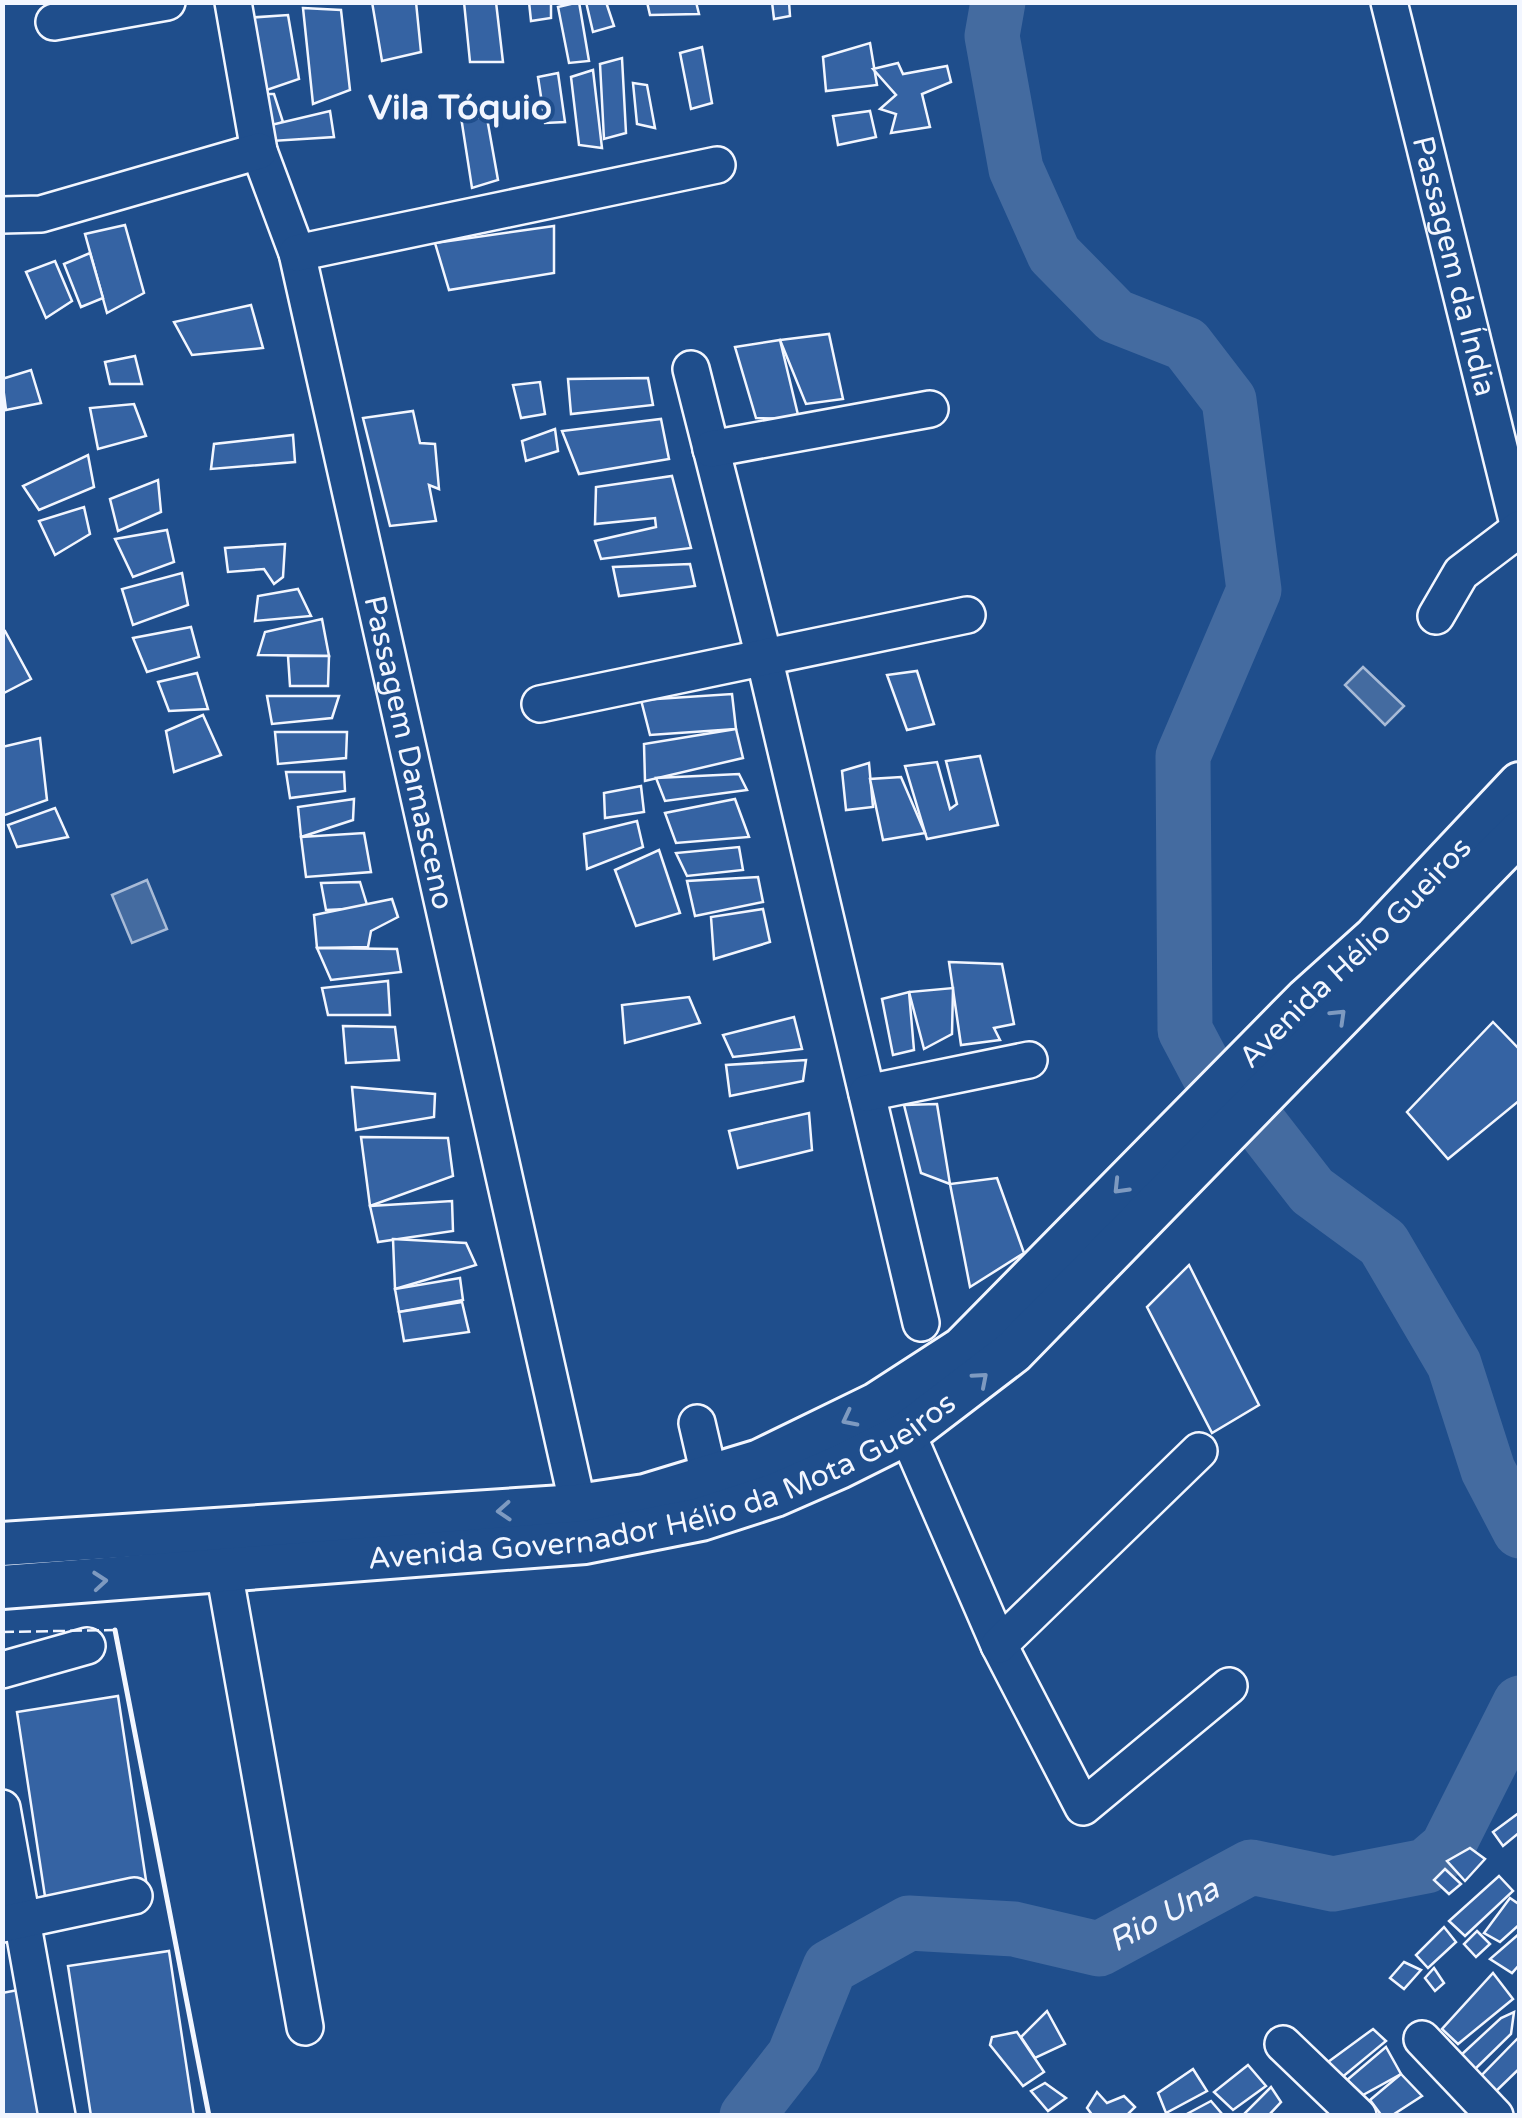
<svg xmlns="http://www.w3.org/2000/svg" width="1522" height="2118" viewBox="0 0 1522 2118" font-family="'Varela Round',sans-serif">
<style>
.water{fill:#446ba0;stroke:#a8bbd7;stroke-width:2.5}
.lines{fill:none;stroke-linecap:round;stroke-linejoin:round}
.river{stroke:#446ba0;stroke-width:55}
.building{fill:#3563a3;stroke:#f2f6ff;stroke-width:2.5}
.minor-casing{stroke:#f2f6ff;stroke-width:40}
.major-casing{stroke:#f2f6ff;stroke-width:48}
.minor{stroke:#1f4e8c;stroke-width:35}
.major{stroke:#1f4e8c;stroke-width:42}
.fence{stroke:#f2f6ff;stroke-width:2.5;stroke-dasharray:12 5;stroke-linecap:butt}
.wall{stroke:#f2f6ff;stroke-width:5}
.oneway{stroke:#7e9ac0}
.labels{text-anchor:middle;stroke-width:8;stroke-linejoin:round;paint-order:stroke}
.street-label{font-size:30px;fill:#f2f6ff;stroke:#1f4e8c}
.water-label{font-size:32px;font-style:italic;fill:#f2f6ff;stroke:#1f4e8c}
.quarter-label{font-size:35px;font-weight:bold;fill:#f2f6ff;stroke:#1f4e8c}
</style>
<rect width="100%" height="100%" fill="#1f4e8c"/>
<g class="water">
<path d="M1363,667L1404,706L1385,725L1345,685Z"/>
<path d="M147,880L167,929L132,943L112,895Z"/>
</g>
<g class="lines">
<g class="river">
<path d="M998,2L992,36L1016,169L1054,254L1115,316L1186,344L1229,400L1254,590L1183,756L1185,1030L1211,1079L1260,1124L1312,1191L1383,1243L1454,1364L1488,1470L1520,1531"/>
<path id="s1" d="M747,2116L794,2056L830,1967L909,1923L1014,1929L1099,1949L1251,1867L1333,1884L1426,1866L1447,1848L1520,1703"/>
</g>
</g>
<g class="building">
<path d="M372,2H416L421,52L382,61Z"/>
<path d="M464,2H496L503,62H470Z"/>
<path d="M529,2H551V18L531,21Z"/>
<path d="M579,2L589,61L569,63L558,7Z"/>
<path d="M586,2H606L614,26L593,32Z"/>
<path d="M647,2H696L699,14L650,15Z"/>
<path d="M772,2H789L790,16L774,19Z"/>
<path d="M303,8L341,10L350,90L313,104Z"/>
<path d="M288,15L299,79L255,94L245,18Z"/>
<path d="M870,43L877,85L826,91L823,57Z"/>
<path d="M702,47L712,103L691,109L680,53Z"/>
<path d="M622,58L626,133L604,139L600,64Z"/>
<path d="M898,63L903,74L947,66L951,82L922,94L930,127L891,133L896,114L880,109L896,95L873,69Z"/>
<path d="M593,70L602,148L579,145L571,77Z"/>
<path d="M558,73L565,122L545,123L538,77Z"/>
<path d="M633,83L647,85L655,128L637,124Z"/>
<path d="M255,94H274L283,122L257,134Z"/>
<path d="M330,111L334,137L272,141L271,125Z"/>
<path d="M870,111L876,137L838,145L833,116Z"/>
<path d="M461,117L487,118L498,180L472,188Z"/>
<path d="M125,225L144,293L107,313L85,234Z"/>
<path d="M554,226V273L449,290L435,243Z"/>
<path d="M90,253L103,298L81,307L64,264Z"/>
<path d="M55,261L72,301L46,318L26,272Z"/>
<path d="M251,305L263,348L192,355L174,322Z"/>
<path d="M829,334L843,399L806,404L780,340Z"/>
<path d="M780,340L799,419L756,418L735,347Z"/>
<path d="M135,356L142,384H110L105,362Z"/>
<path d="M31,370L41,403L6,410L2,379Z"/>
<path d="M648,378L653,405L571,414L568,379Z"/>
<path d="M540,382L545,414L521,418L513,385Z"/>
<path d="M134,404L146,436L98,449L90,408Z"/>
<path d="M413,411L420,443L435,444L439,489L429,485L436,521L390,526L363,418Z"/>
<path d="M661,419L669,459L579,474L562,431Z"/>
<path d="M555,429L558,451L526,461L522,441Z"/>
<path d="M293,435L295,462L211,469L214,444Z"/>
<path d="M88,455L94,487L39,510L23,486Z"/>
<path d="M672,476L691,548L601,559L595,541L656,527L655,518L595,524L596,487Z"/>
<path d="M158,480L161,512L118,531L110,499Z"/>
<path d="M84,507L90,534L55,555L39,521Z"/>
<path d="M167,530L174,562L133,577L115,539Z"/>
<path d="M285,544L283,577L274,584L264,569L228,572L225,548Z"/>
<path d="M690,564L695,586L619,596L613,567Z"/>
<path d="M182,573L188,605L133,625L122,589Z"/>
<path d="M298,589L311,616L255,621L258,596Z"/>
<path d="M322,619L329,656L258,655L265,632Z"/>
<path d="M191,627L199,657L147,672L133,638Z"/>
<path d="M5,631L31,679L2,694V632Z"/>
<path d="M288,656H329L328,686H290Z"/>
<path d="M917,671L934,724L907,730L887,675Z"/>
<path d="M197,673L208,709L169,711L158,682Z"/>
<path d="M732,694L736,729L650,735L641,700Z"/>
<path d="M267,696H339L332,718L272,724Z"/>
<path d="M203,715L221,755L174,772L166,731Z"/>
<path d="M736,729L743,758L645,781L644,744Z"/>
<path d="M275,732H347L346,758L278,764Z"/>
<path d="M40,738L47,800L2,816V747Z"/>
<path d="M980,756L998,825L927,839L905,766L937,762L950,809L957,804L946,761Z"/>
<path d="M869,763L873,807L846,810L842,771Z"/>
<path d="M286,772H344L345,791L290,798Z"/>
<path d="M739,774L747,790L665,801L656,778Z"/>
<path d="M901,777L925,833L883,840L870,779Z"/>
<path d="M641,786L644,812L605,818L604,793Z"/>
<path d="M354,799L353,820L301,837L298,807Z"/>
<path d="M735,799L749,837L676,843L665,813Z"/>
<path d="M55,808L68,837L17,847L8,825Z"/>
<path d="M637,821L643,847L587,869L584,834Z"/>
<path d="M364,833L371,872L306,877L301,837Z"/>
<path d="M739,847L743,870L687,876L676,853Z"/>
<path d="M659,850L680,913L636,926L615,870Z"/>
<path d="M758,877L763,902L695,916L687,881Z"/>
<path d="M360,882L368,908L326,910L321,883Z"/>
<path d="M392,899L398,917L371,931L368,947L317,948L314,915Z"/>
<path d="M763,909L770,942L714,959L711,917Z"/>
<path d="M317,948L397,949L401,972L331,980Z"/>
<path d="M949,962L1002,964L1014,1024L994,1028L1000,1040L961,1045Z"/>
<path d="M388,981L390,1015H328L322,988Z"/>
<path d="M953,988L952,1034L924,1049L909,992Z"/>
<path d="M909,992L914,1050L893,1055L882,999Z"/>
<path d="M689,997L700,1023L625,1043L622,1005Z"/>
<path d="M794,1017L802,1049L733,1057L723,1035Z"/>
<path d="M1493,1022L1520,1050V1100L1448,1159L1407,1112Z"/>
<path d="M343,1026L395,1027L399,1060L346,1063Z"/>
<path d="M806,1060L803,1081L730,1096L726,1065Z"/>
<path d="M352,1087L435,1094L434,1117L356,1130Z"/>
<path d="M937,1104L950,1184L921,1173L904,1105Z"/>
<path d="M809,1113L812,1150L738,1168L729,1131Z"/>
<path d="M361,1137L448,1138L453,1176L370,1206Z"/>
<path d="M997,1178L1024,1253L970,1287L950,1184Z"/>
<path d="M452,1201L453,1231L378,1242L370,1206Z"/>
<path d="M393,1239L466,1243L476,1265L395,1289Z"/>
<path d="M1189,1265L1259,1405L1212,1433L1147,1307Z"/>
<path d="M460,1278L463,1300L399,1312L395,1289Z"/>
<path d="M462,1302L469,1332L404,1341L399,1312Z"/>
<path d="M118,1696L147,1887L46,1903L17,1712Z"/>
<path d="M1520,1812V1832L1503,1846L1493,1832Z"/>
<path d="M1470,1848L1485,1859L1465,1881L1447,1861Z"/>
<path d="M1445,1869L1461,1884L1449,1894L1434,1880Z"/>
<path d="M1499,1876L1513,1891L1465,1936L1449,1921Z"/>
<path d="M1510,1898L1520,1905V1924L1500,1942L1484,1933Z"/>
<path d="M1444,1927L1456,1942L1428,1968L1416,1955Z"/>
<path d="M1477,1931L1490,1944L1476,1957L1464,1944Z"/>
<path d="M1520,1933V1964L1512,1973L1490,1959Z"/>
<path d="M169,1951L194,2116H91L68,1966Z"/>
<path d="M1404,1962L1421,1970L1404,1989L1390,1978Z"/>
<path d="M1434,1968L1444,1983L1435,1991L1425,1978Z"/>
<path d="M1493,1973L1513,1999L1458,2044L1442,2029Z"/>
<path d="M23,1989L42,2116H2V1993Z"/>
<path d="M1047,2011L1065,2044L1035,2058L1021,2037Z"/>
<path d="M1514,2012L1511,2034L1472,2072L1460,2056L1501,2018Z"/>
<path d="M1373,2029L1386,2041L1340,2079L1328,2062Z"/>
<path d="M1017,2032L1044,2072L1023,2086L990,2045L992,2037Z"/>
<path d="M1520,2036V2068L1491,2096L1479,2078Z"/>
<path d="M1386,2047L1401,2074L1363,2095L1347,2080Z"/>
<path d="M1248,2065L1266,2086L1233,2110L1214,2092Z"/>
<path d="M1193,2069L1207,2091L1166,2113L1158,2093Z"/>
<path d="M1401,2074L1422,2096L1391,2116H1382L1370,2100Z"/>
<path d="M1045,2083L1066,2098L1048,2111L1031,2091Z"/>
<path d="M1271,2087L1281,2102L1268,2116L1243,2115Z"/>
<path d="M1097,2092L1107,2103L1124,2096L1135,2107L1126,2116H1093L1087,2108Z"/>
<path d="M1211,2101L1223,2115L1183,2116Z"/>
</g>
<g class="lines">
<defs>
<g id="minor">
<path id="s2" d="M233,2L259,151L297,253L578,1506"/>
<path id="s3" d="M1389,2L1520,532"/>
<path d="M54,22L167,2"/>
<path d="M2,215L41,214L259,151"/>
<path d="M297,253L717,165"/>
<path d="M691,369L764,657L921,1323"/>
<path d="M711,449L930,409"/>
<path d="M1436,616L1461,573L1519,529"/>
<path d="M540,704L967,615"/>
<path d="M867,1093L1029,1060"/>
<path d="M697,1423L710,1479"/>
<path d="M907,1433L999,1645L1083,1807L1229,1686"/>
<path d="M224,1571L305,2027"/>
<path d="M999,1645L1199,1451"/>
<path d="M2,1670L87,1646"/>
<path d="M2,1808L57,2116"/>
<path d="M3,1924L134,1896"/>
<path d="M1422,2039L1495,2116"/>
<path d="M1283,2044L1358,2116"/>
</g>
<g id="major">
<path id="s4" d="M2,1544L578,1506L645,1496L760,1461L877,1404L962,1349L1307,999L1376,937L1520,784"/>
<path id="s5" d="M2,1587L585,1542L701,1519L775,1495L839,1467L907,1433L1013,1352L1520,832"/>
</g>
</defs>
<use href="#minor" class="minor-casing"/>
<use href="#major" class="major-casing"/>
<use href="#minor" class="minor"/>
<use href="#major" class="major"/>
<path class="fence" d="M2,1632L115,1630"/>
<path class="wall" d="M115,1630L209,2116"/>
</g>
<defs><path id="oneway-chevron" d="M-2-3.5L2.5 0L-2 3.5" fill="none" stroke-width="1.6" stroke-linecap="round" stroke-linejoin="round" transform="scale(2.5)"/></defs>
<g class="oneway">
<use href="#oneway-chevron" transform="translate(1339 1016) rotate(-44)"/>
<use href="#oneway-chevron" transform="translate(1120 1187) rotate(134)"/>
<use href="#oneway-chevron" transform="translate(981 1379) rotate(-41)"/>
<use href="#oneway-chevron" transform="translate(849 1419) rotate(153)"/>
<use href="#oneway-chevron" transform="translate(504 1511) rotate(176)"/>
<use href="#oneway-chevron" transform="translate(100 1581) rotate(-5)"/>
</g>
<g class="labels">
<g class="street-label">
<text dy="10" stroke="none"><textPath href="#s3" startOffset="272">Passagem da Índia</textPath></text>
<text dy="10" stroke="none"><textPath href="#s2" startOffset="772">Passagem Damasceno</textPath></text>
<text dy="10" stroke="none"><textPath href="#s4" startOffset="1555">Avenida Hélio Gueiros</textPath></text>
<text dy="10" stroke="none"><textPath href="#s5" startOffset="675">Avenida Governador Hélio da Mota Gueiros</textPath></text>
</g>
<g class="water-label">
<text dy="11" stroke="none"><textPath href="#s1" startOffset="528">Rio Una</textPath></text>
</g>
<g class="quarter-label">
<text x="460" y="119">Vila Tóquio</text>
</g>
</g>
<rect width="1522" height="2118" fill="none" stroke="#f2f6ff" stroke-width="10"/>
</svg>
